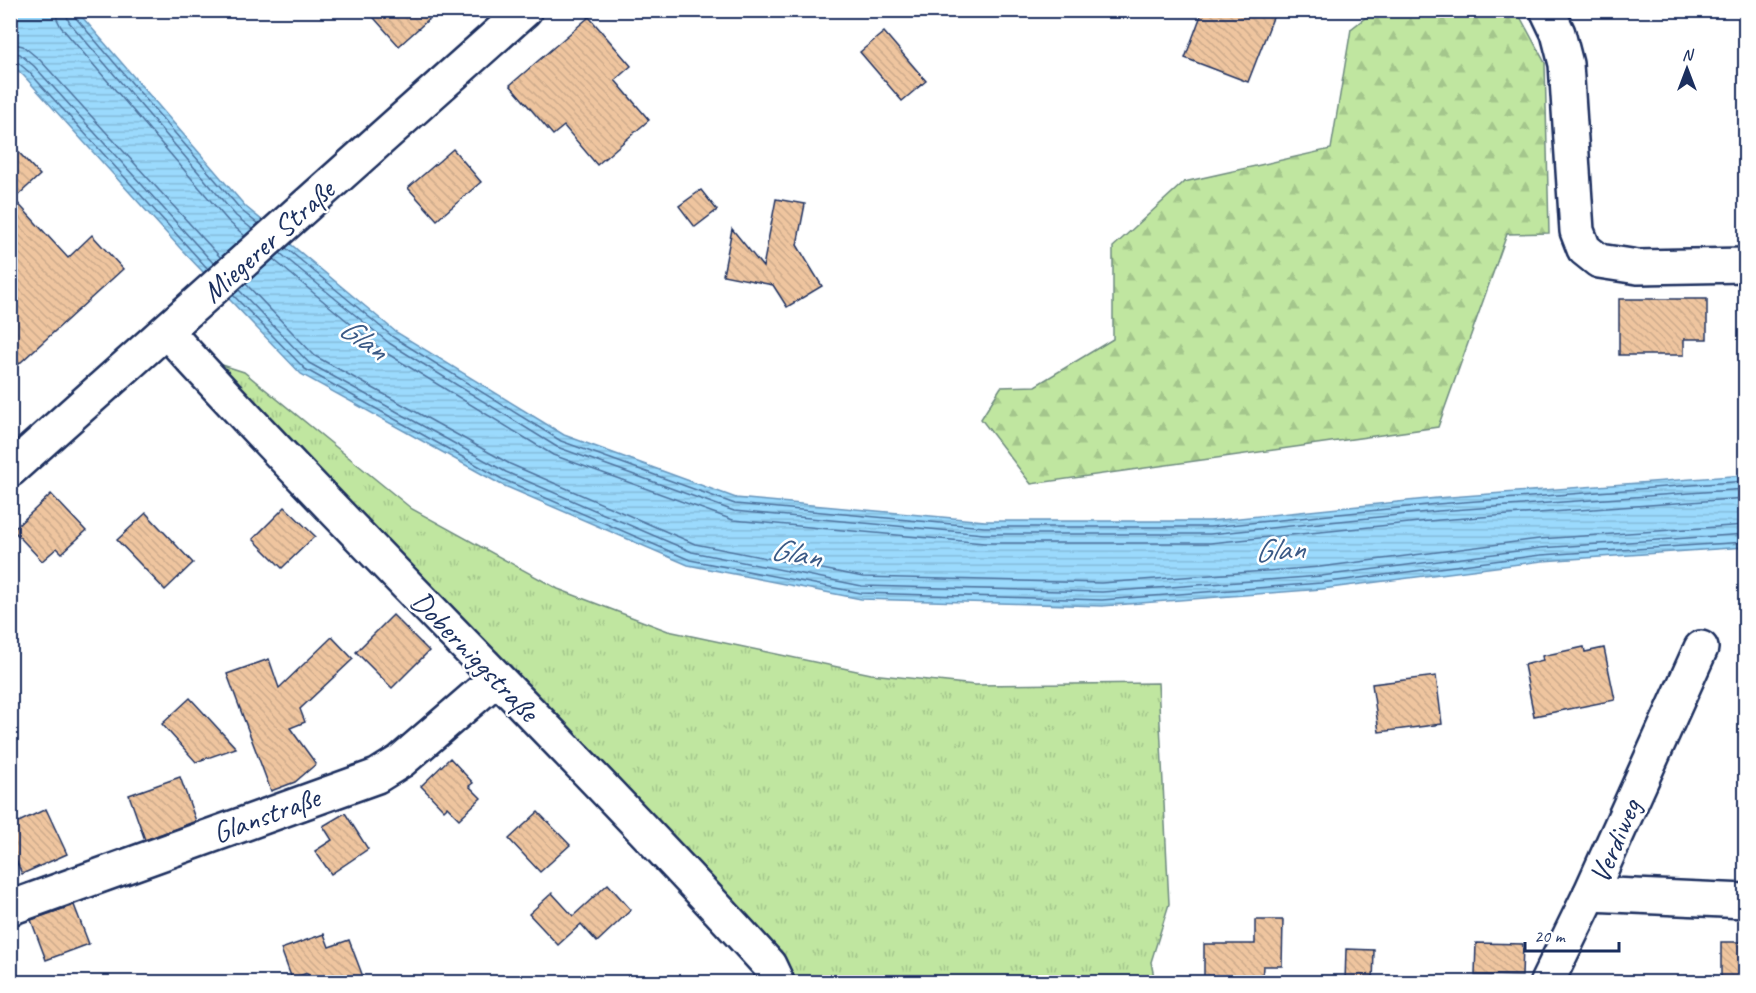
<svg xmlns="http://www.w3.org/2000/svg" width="1756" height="993" viewBox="0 0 1756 993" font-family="Caveat,sans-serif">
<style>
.grass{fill:url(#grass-tufts);stroke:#6e8a7f;stroke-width:1.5}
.forest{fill:url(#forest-firs);stroke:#6e8a7f;stroke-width:1.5}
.water{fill:url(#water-rules);stroke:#6896bd;stroke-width:1.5}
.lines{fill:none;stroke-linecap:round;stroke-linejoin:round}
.shore{stroke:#4e739e;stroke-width:1.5}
.building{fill:url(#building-back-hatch);stroke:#1b2f5e;stroke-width:1.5}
.street-casing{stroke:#1b2f5e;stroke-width:38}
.secondary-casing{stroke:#1b2f5e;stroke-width:38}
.street{stroke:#fff;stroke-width:33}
.secondary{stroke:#fff;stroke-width:33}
.labels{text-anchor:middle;stroke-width:5;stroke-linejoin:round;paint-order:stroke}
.street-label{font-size:30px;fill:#1b2f5e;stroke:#fff}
.water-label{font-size:32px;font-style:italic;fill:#3b5a86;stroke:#fff}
</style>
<defs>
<pattern id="grass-tufts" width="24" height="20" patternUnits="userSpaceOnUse" patternTransform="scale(1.5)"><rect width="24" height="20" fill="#c0e6a0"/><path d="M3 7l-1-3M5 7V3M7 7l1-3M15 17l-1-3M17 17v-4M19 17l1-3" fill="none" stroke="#a4c68c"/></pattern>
<pattern id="forest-firs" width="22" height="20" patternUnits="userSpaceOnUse" patternTransform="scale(1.5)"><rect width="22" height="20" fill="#c0e6a0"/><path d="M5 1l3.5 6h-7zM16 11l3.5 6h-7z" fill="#a4c68c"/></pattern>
<pattern id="water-rules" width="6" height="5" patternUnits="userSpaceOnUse" patternTransform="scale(1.5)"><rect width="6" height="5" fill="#9bdafd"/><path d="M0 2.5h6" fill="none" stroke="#85bbdb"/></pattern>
<pattern id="building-back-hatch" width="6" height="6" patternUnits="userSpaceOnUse" patternTransform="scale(1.5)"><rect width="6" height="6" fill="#efc59f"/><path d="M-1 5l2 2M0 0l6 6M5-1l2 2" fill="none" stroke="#ccaa8b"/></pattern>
</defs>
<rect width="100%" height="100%" fill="#fff"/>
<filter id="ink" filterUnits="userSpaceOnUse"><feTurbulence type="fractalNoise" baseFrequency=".0167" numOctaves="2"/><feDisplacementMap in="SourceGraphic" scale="12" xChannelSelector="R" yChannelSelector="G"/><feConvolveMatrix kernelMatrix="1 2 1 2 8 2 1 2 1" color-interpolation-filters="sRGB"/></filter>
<g filter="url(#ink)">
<path class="grass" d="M213,362L244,372L412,509L558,589L668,631L871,674L975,685L1158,683L1169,904L1151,962L1155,982H788Z"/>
<path class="forest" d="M1374,11H1517L1545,63L1549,233L1507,234L1438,427L1031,484L981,419L1001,387L1035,386L1113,339V247L1184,182L1331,149L1351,29Z"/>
<path class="water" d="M11,11H77L246,207L396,332L564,435L736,498L985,521H1210L1437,498L1745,475V547L1542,561L1322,589L1102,606L861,599L688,565L500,484L301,374L180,248L24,76L11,64Z"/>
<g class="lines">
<g class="shore">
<path d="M56,10L57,19L61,27L229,222L245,236"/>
<path d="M65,10L69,22L236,216L252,229"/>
<path d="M73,10L75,17L242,211L258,224"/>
<path d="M10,43L23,46L40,60L221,258"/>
<path d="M10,52L20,54L34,66L214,264"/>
<path d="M10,60L16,61L29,72L208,269"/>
<path d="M286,248L393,337L561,441L735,504L984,527H1210L1437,504L1746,481"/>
<path d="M280,253L389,343L557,447L734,511L984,534H1210L1438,511L1746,489"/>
<path d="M273,259L383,351L553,455L733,520L984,543H1210L1439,520L1746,498"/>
<path d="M246,284L315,356L510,464L695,544L863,577L1101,583L1320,567L1539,539L1746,525"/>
<path d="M239,290L309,363L506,472L692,552L862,586L1102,592L1321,576L1540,548L1746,534"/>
<path d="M233,295L305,369L502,479L690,560L861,593L1102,600L1321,583L1541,555L1746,542"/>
</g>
</g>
<g class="building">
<path d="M367,10H439L399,46Z"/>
<path d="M1203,10H1276L1248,82L1185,58Z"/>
<path d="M589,17L631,66L615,80L649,120L597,165L564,126L553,135L510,85Z"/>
<path d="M884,32L926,81L902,101L860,52Z"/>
<path d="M10,143L40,175L14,199L68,258L92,235L123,269L10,372Z"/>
<path d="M453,149L481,182L437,220L408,188Z"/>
<path d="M701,190L717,210L695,227L679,206Z"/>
<path d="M776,199L805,204L797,245L822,286L787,307L773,285L723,275L732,229L763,267Z"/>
<path d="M1619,299H1707V339H1684V355H1619Z"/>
<path d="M51,494L86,531L62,553L57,548L42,561L13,530Z"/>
<path d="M285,507L315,536L282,568L253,539Z"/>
<path d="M146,513L193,563L165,590L117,540Z"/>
<path d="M393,615L429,651L392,688L356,652Z"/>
<path d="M332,637L353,659L300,709L305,722L290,728L316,764L295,782L271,791L227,674L269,659L279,688Z"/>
<path d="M1584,647L1585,652L1604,648L1615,700L1534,716L1524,665L1543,660L1542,656Z"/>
<path d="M1436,676L1442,724L1379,732L1372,684Z"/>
<path d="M190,698L236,748L196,762L162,724Z"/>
<path d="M450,758L473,783L469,786L481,798L459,819L447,807L444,810L421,786Z"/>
<path d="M180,777L196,821L145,840L129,795Z"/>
<path d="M46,809L67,854L22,874L10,847V826Z"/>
<path d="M538,812L570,845L540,872L509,839Z"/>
<path d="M345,813L368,849L331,874L315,851L332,840L323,826Z"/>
<path d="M608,884L631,910L597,942L581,924L558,945L529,914L552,893L573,916Z"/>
<path d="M74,905L89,944L46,960L31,920Z"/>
<path d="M1255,920H1283L1282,966H1263L1262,982H1204V944H1255Z"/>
<path d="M324,934L329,947L349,940L365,982H311L307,973L292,979L281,949Z"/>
<rect x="1721" y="942" width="25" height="40"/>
<path d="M1476,943L1523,944L1522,976L1475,975Z"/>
<path d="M1346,949L1374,950L1373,982H1345Z"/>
</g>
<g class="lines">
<defs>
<g id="street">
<path d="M1547,10L1558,33L1566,64L1577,231L1584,249L1599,261L1638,267L1746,265"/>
<path d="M167,332C363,547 573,749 769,965L777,982"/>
<path d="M1701,648L1590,894L1746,901"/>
<path d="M10,908L377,776L401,761L496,679"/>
<path d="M1547,982L1590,894"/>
</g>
<path id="secondary" d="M10,470L525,10"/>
</defs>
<use href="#street" class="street-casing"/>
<use href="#secondary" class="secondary-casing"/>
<use href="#street" class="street"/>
<use href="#secondary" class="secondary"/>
</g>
</g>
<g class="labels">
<g class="street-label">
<text transform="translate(268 241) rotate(-42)" y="10">Miegerer Straße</text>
<text transform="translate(475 656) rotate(46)" y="10">Doberniggstraße</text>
<text transform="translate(266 815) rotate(-20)" y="10">Glanstraße</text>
<text transform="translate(1615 841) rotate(-67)" y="10">Verdiweg</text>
</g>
<g class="water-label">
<text transform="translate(364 338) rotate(35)" y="11">Glan</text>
<text transform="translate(1279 549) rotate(-4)" y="11">Glan</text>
<text transform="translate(796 552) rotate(10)" y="11">Glan</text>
</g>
</g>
<rect width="1756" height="993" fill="none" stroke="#fff" stroke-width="36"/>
<rect x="18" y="18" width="1720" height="957" fill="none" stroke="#1b2f5e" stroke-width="2" filter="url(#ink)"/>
<g transform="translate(1687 69)" stroke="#ffffff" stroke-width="4.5" paint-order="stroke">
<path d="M0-4.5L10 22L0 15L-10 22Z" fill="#1b2f5e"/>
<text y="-9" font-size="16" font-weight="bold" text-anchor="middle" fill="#1b2f5e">N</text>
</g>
<path d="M1525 942v9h94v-9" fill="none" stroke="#1b2f5e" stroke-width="3"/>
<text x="1534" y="942" font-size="18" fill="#1b2f5e" stroke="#ffffff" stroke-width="4.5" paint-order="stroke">20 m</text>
</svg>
